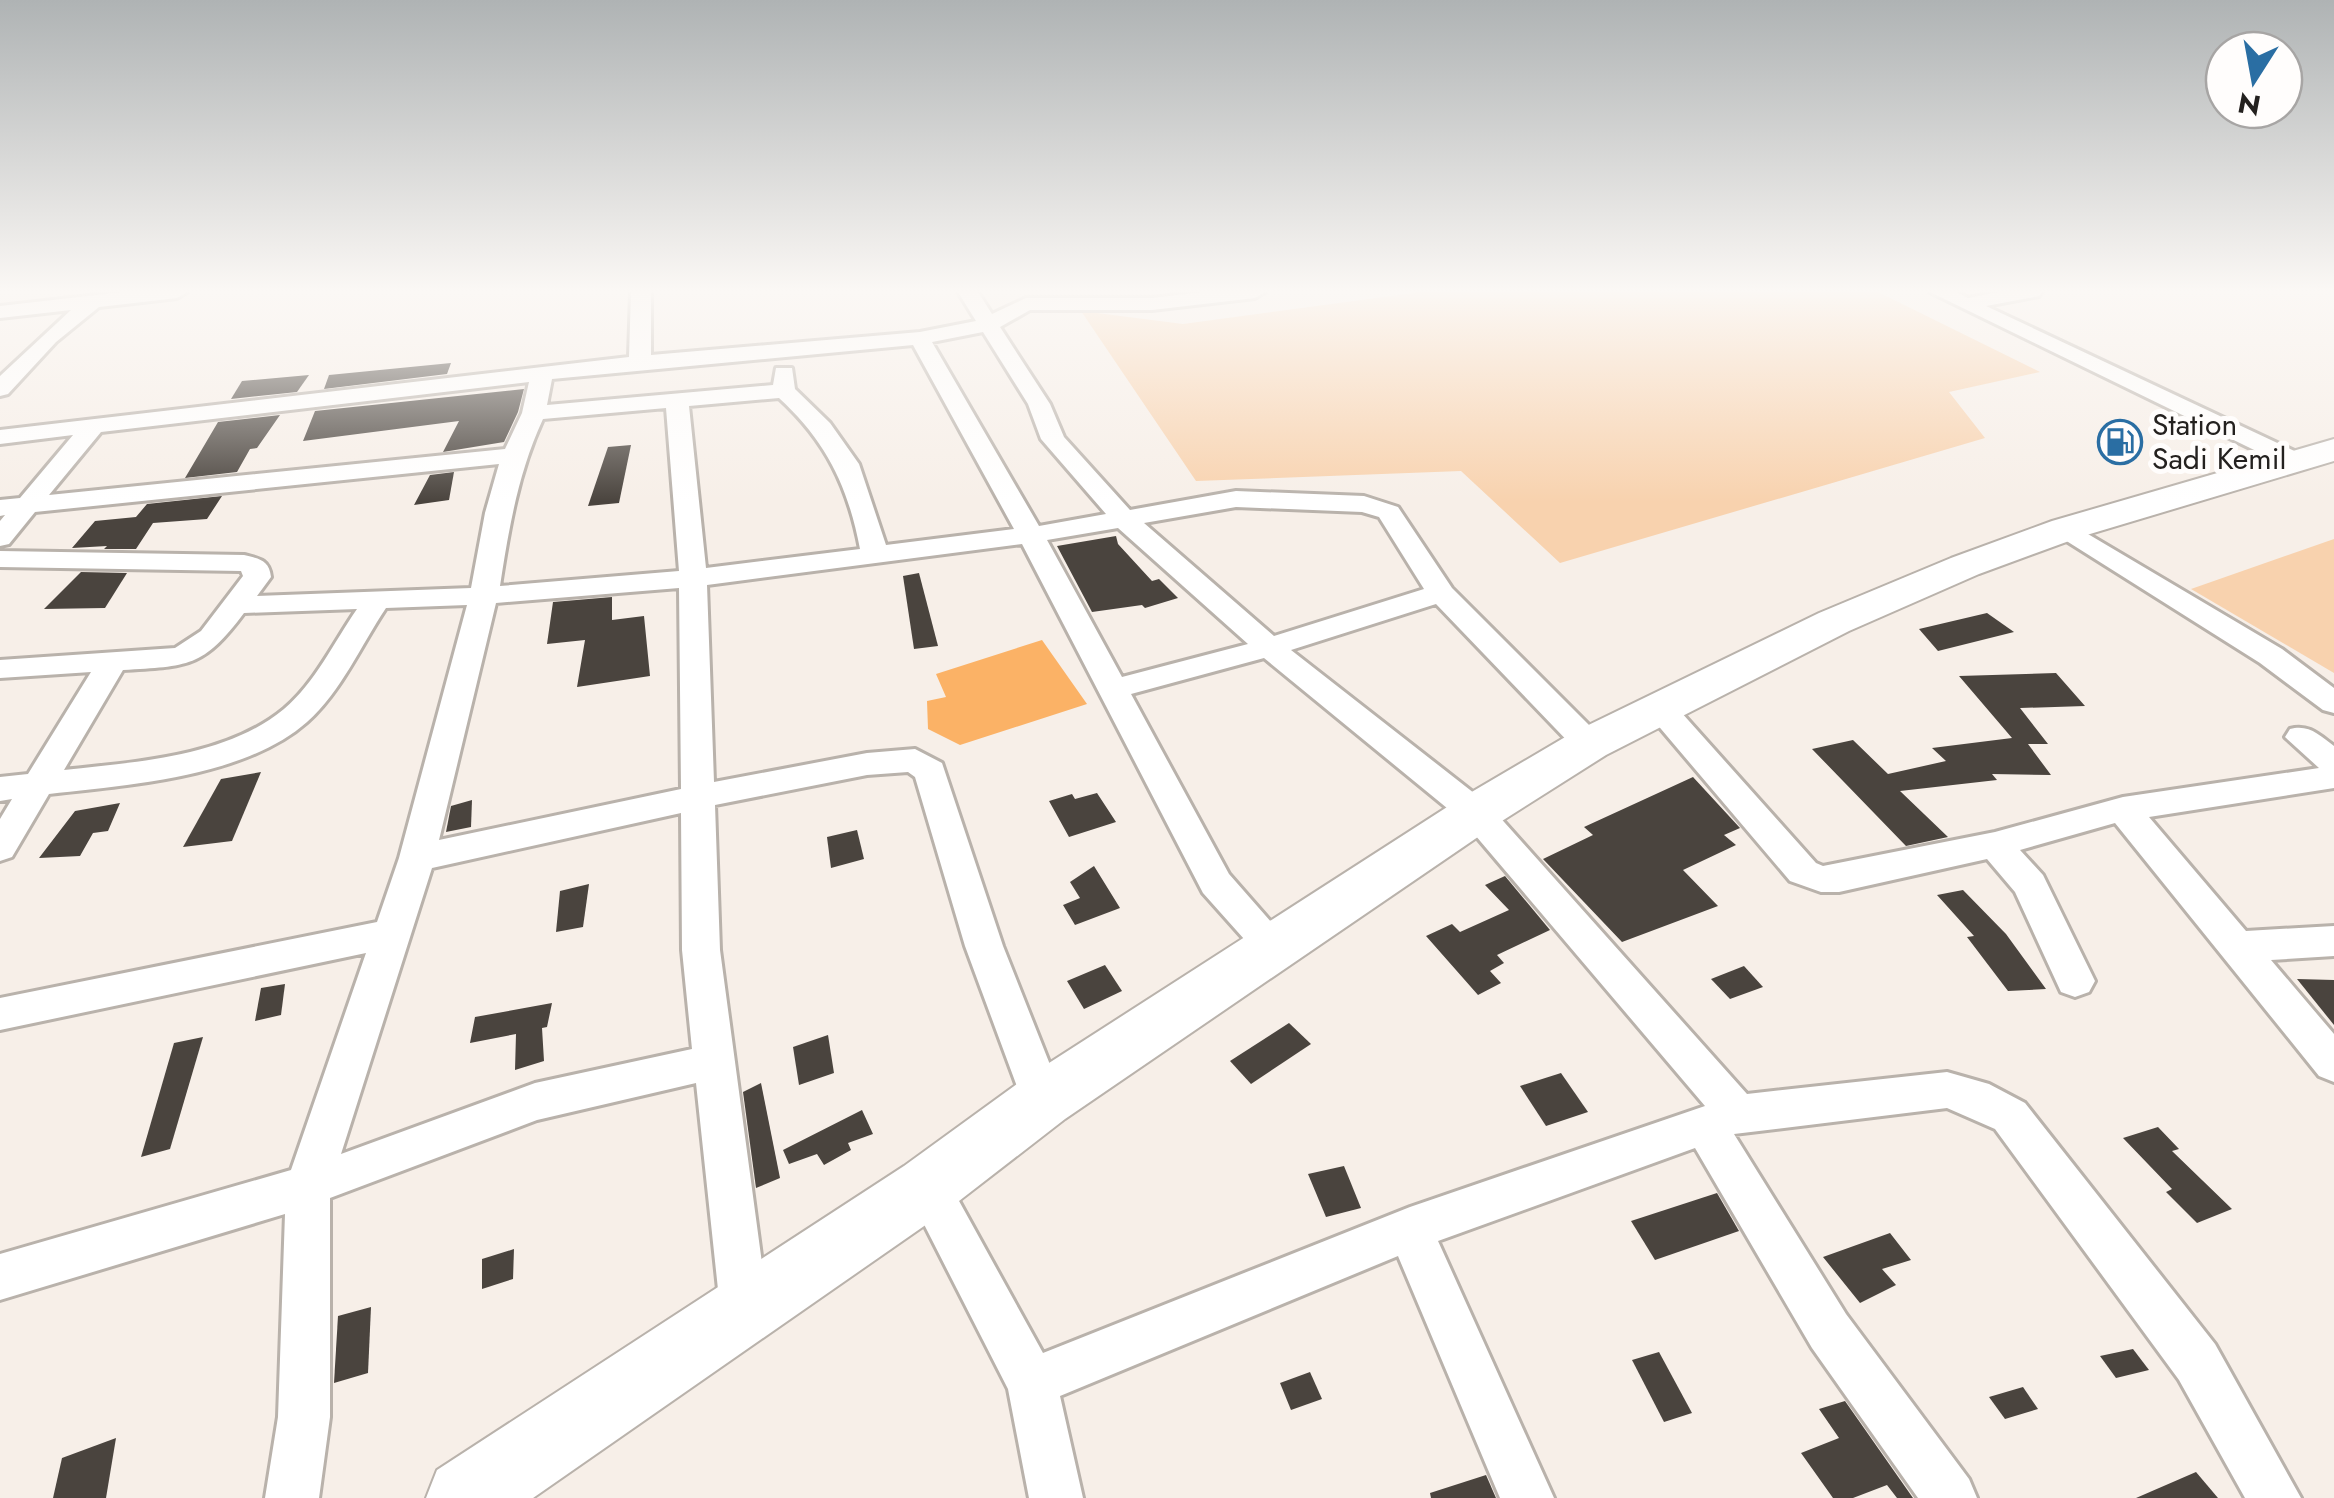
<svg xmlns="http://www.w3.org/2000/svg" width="2334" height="1498" viewBox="0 0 2334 1498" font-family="Jost,sans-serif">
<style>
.green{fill:#f8d2ae}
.water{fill:#fbb266}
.building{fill:#4a443e}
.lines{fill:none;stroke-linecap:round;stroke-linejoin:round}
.minor-casing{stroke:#b9b2ab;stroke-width:6}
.highway-casing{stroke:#b9b2ab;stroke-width:4}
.minor{fill:#fff;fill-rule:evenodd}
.highway{fill:#fff;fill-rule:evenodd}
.labels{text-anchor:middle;stroke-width:10;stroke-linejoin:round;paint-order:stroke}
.far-poi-label{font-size:30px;fill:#24211f;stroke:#fffdfc;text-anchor:start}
</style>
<rect width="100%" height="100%" fill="#f7efe8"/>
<g class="green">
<path d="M1421,292H1878L2040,372L1949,392L1985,438L1560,563L1461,471L1196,481L1081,311L1183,324Z"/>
<path d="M2334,539V673L2191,589Z"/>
</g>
<path class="water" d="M1042,640L1087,704L960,745L928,729L927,701L946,697L936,674Z"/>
<g class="building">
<path d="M451,363L447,374L324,389L329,375Z"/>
<path d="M309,375L297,392L231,399L242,381Z"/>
<path d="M524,389L518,412L504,442L443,452L459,421L303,441L315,411Z"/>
<path d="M280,415L257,448L250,449L237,472L185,478L218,422Z"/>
<path d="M631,445L619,503L588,506L608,447Z"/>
<path d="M454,472L449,500L414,505L430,475Z"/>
<path d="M222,496L207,519L153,523L136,549H104L107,546L72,548L95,521L136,517L147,504Z"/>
<path d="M1116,536L1118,544L1152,581L1159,579L1178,598L1145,608L1142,605L1092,612L1057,546Z"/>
<path d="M81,572L127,573L105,608L44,609Z"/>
<path d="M919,573L938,646L914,649L903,576Z"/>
<path d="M612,597V620L644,616L650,676L577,687L585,640L547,644L553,602Z"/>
<path d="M1987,613L2014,632L1938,651L1919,629Z"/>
<path d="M2056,673L2085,706L2020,708L2048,744H2028L2051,775L1992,774L1997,780L1900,791L1948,837L1906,846L1812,749L1853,740L1888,774L1946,761L1932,748L2012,738L1959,676Z"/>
<path d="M261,772L232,841L183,847L221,779Z"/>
<path d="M1693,777L1740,828L1724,835L1736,845L1683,870L1718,906L1622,942L1543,859L1593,835L1584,827Z"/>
<path d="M1097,793L1116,822L1069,837L1049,801L1072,794L1075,799Z"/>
<path d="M472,800L471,827L446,832L451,806Z"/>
<path d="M120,803L108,831L93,833L80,856L39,858L75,811Z"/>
<path d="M857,830L864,859L831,868L827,837Z"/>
<path d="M1094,866L1120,908L1075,925L1063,905L1080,898L1070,882Z"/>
<path d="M1505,876L1550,930L1497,955L1504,963L1490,971L1501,983L1478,995L1426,936L1452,924L1460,932L1509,910L1485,885Z"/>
<path d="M589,884L583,927L556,932L560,891Z"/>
<path d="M1963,890L2006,934L2046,989L2008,991L1967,937L1974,936L1937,895Z"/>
<path d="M1105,965L1122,991L1084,1009L1067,981Z"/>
<path d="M1744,966L1763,987L1730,999L1711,979Z"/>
<path d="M2297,979L2334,980V1025Z"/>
<path d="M285,984L281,1015L255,1021L261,988Z"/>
<path d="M552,1003L547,1027L542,1028L544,1061L515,1070L516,1034L470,1043L475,1017Z"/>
<path d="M1289,1023L1311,1044L1251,1084L1230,1061Z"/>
<path d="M828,1035L834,1073L799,1085L793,1047Z"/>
<path d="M203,1037L170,1149L141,1157L174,1043Z"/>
<path d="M1561,1073L1588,1112L1546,1126L1520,1086Z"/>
<path d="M761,1083L780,1178L756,1188L743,1092Z"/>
<path d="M862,1110L873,1134L848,1143L851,1150L824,1165L817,1154L789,1164L783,1150Z"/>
<path d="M2158,1127L2179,1149L2172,1151L2232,1209L2197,1223L2166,1192L2172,1189L2123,1138Z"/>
<path d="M1344,1166L1361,1208L1326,1217L1308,1174Z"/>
<path d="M1717,1193L1739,1231L1655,1260L1631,1221Z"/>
<path d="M1890,1233L1911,1260L1882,1269L1896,1285L1860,1303L1823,1257Z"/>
<path d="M514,1249L513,1279L482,1289V1259Z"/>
<path d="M371,1307L368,1373L334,1383L338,1316Z"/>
<path d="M2133,1349L2149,1370L2116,1378L2100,1356Z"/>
<path d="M1659,1352L1692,1413L1664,1422L1632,1360Z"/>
<path d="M1310,1372L1322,1399L1291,1410L1280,1383Z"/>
<path d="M2023,1387L2038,1409L2005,1419L1989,1397Z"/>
<path d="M1845,1401L1913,1498H1897L1887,1485L1853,1498H1833L1801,1453L1839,1438L1819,1409Z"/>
<path d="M116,1438L106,1498H53L62,1458Z"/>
<path d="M2196,1472L2218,1498H2136Z"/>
<path d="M1486,1475L1496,1498H1431L1430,1493Z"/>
</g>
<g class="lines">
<defs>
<g id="minor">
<path d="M123,292H187L177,298L99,307L56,342L8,394L0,396V376L71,310L0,318V306Z"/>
<path d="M631,292H651V355L920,332L976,321L958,292H978L992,314L1026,298H1152L1203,292H1265L1255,298L1152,310H1030L1000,327L1050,404L1064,437L1130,510L1236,491L1364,496L1398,507L1452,588L1600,736L1605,744L1600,752L1589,755L1578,752L1436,604L1291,650L1488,804L1747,1094L1947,1072L1989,1084L2025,1103L2215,1344L2301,1498H2245L2179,1380L1995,1129L1947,1108L1734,1134L1846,1314L1969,1479L1977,1498H1918L1812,1348L1695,1148L1438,1241L1554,1498H1500L1398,1256L1060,1396L1083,1498H1029L1008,1389L905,1187L911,1172L927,1166L943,1172L1043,1353L1410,1207L1705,1106L1464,822L1264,658L1131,694L1229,874L1293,947L1287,958L1274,962L1261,958L1203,893L1022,544L707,585L714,782L867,753L915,749L942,763L1003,946L1064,1100L1058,1113L1043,1118L1028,1113L1022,1100L965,946L915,777L908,772L867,775L715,805L720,950L768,1308L761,1325L744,1332L727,1325L720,1308L696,1083L537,1120L330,1198V1417L319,1498H265L278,1417L285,1214L0,1300V1254L291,1170L366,953L0,1030V998L377,922L399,858L467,605L386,608C361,645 341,692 307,722C245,777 128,785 49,794L12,857L0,861V819L12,799L0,801V777L28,774L91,672L0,678V660L175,648L201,631L243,576L241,571L0,567V551L244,555C260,559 269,560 271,577L257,596L471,588L485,513L499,464L35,512L9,544L0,546V521L5,515L0,516V500L20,498L73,435L0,444V430L629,357ZM983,332L1028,404L1041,439L1106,514L1039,526L932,342ZM913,345L1014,529L886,545L859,464L830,423L795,389L792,368H776L773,385L547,405L552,379ZM529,382L522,413L505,449L49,495L101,432ZM779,398C826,441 848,486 860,549L706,568L689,406ZM666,408L679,571L500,586C509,528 518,473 543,419ZM1236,507L1362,512L1379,517L1424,589L1274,636L1144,523ZM1118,528L1248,644L1122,677L1047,540ZM679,588L681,789L439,840L496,603ZM357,609C334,642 315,683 284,709C226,757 136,762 64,770L123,670C188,666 203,668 244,613ZM681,813L682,950L692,1049L535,1083L341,1154L432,868Z"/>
<path d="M1930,292H1956L1968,298L1999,292H2042L2039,296L1986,306L2305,456L2308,461L2305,466H2287Z"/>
<path d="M2066,521L2282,649L2334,688V713L2323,710L2260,663L2057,535L2053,529Z"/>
<path d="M1661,699L1672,702L1816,863L1823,866L1995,832L2123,797L2319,768L2285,737L2290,729C2309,724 2319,735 2334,746V788L2149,817L2246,931L2334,926V956L2271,960L2334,1034V1082L2319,1076L2115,823L2020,850L2043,875L2095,981L2089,992L2075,997L2061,992L2015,892L1987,859L1839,892H1821L1790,881L1650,716L1645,709L1650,702Z"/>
</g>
<path id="highway" d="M2334,439V461L2080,537L1979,574L1849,631L1606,755L1494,826L1065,1119L950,1208L533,1498H426L437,1470L904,1166L1021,1081L1458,800L1572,733L1819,613L1951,558L2052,521Z"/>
</defs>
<use href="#minor" class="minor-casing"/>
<use href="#highway" class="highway-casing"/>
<use href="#minor" class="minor"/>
<use href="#highway" class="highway"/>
</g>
<linearGradient id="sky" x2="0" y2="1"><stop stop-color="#afb3b4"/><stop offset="0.58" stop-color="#fbf8f5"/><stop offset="1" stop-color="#fbf8f5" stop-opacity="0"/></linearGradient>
<rect width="2334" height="502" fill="url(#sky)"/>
<defs>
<symbol id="fuel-ring" viewBox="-11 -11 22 22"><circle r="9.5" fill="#fffdfc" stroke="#2a6ea3" stroke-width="1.5"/><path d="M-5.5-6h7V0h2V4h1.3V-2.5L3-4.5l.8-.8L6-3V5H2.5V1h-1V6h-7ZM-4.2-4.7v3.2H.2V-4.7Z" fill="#2a6ea3"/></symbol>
</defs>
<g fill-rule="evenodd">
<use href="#fuel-ring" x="2095" y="417" width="50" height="50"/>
</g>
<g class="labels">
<g class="far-poi-label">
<text x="2152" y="435">Station<tspan x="2152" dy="34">Sadi Kemil</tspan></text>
</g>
</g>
<g transform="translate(2254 80) rotate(191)"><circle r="48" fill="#fffdfc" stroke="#a7a5a4" stroke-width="2.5"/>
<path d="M0-8L18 38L0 25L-18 38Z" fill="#2a6ea3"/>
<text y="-15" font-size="28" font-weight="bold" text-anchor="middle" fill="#24211f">N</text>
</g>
</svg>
